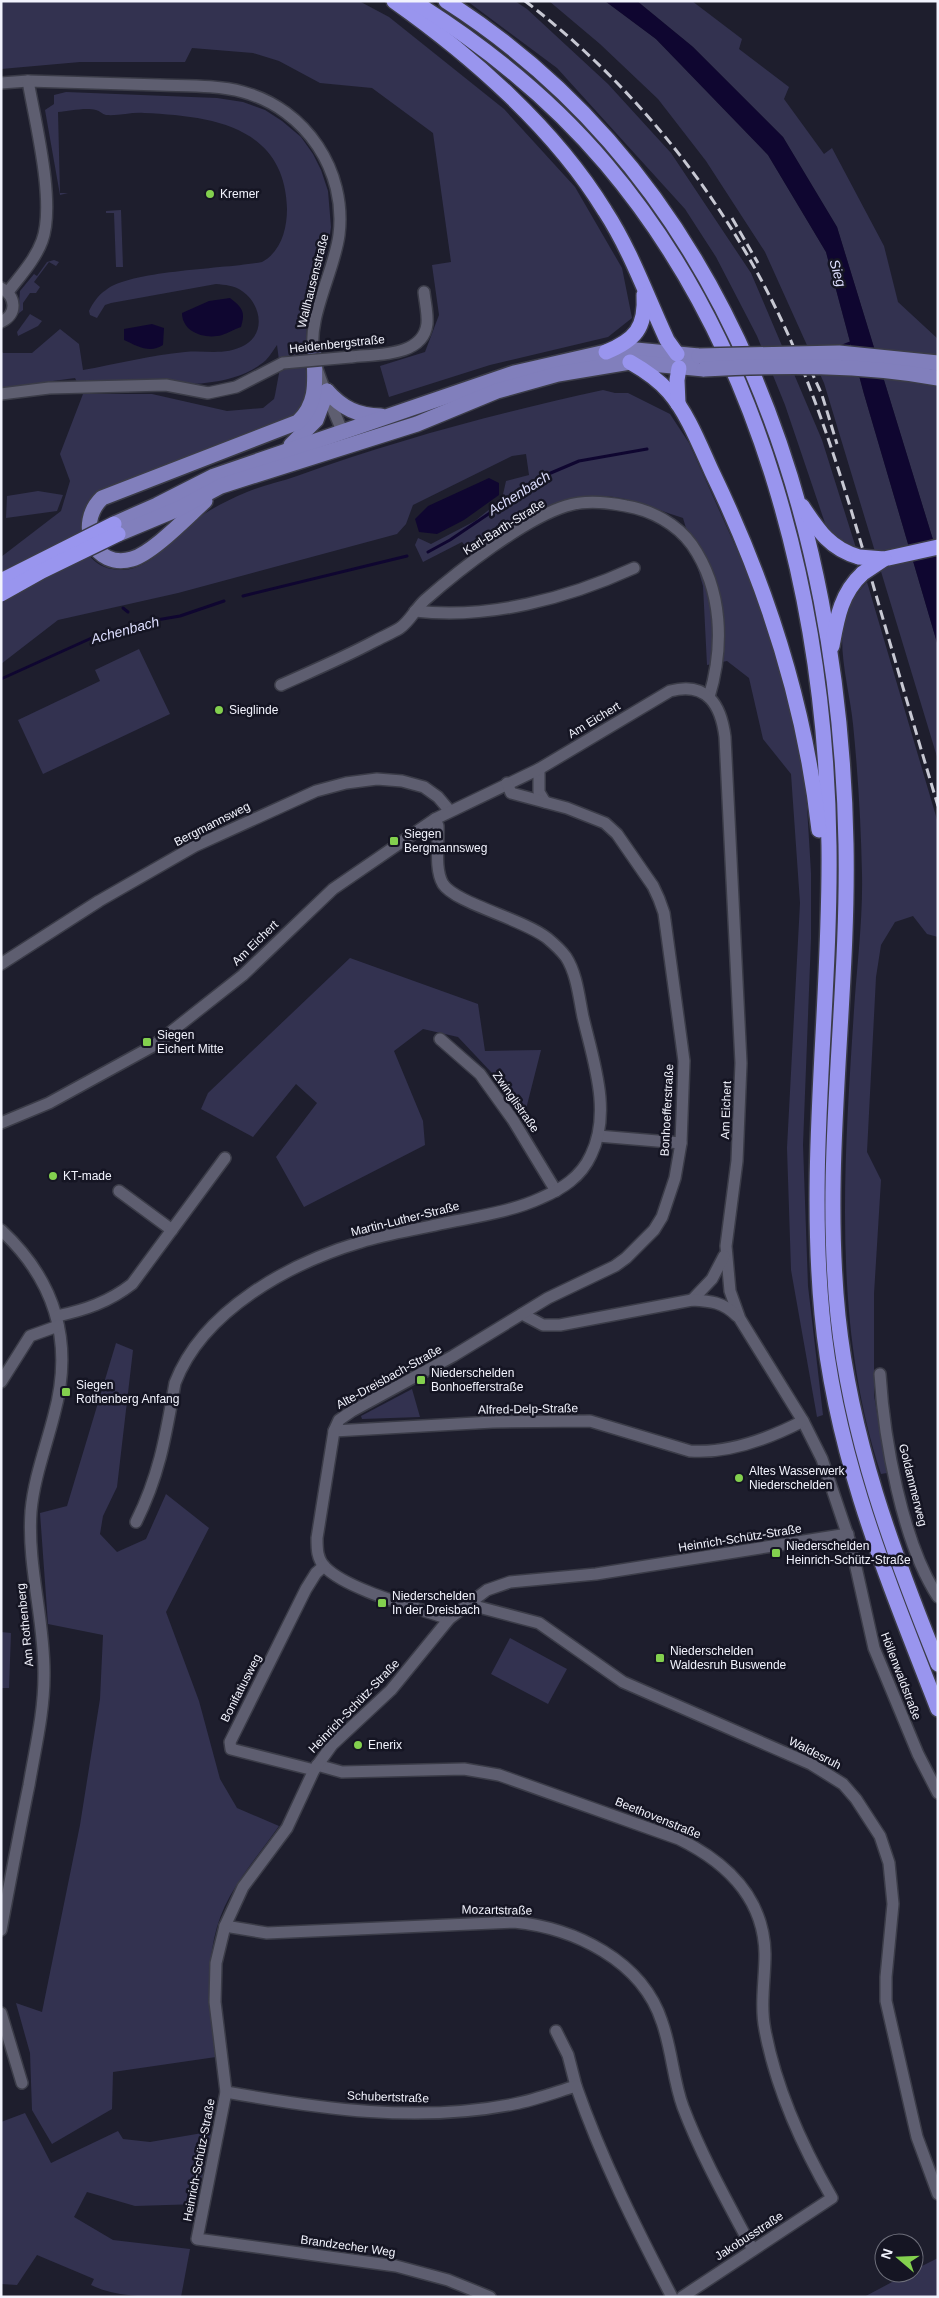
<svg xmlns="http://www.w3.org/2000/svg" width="939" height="2298" viewBox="0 0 939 2298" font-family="Arial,sans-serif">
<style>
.green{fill:#333250}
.water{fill:#0f0630}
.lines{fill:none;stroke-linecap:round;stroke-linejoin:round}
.stream{stroke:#0f0630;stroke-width:3}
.minor-casing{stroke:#3b3c48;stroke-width:14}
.major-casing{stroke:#3b3c48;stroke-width:18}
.highway-casing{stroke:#3b3c48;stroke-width:18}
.minor{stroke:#5e5e70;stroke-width:11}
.major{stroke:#817fbc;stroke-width:15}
.highway{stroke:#9995ee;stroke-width:15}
.rail{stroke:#c7c8d3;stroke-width:3;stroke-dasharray:10 5;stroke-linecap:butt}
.minor-bridge-casing{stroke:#3b3c48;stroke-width:14;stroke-linecap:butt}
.major-bridge-casing{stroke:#3b3c48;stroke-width:18;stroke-linecap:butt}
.highway-bridge-casing{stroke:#3b3c48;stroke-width:18;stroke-linecap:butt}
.minor-bridge{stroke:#5e5e70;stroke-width:11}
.major-bridge{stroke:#817fbc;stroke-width:15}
.highway-bridge{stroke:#9995ee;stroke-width:15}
.poi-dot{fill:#83d04e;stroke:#151523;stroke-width:2}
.labels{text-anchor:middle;stroke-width:5;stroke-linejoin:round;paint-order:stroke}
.poi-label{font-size:12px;fill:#f2f3fd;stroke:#151523;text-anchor:start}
.street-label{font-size:12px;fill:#f2f3fd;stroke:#151523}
.water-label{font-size:14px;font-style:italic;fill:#dddefe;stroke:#151523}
</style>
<rect width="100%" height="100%" fill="#1e1e2d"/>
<g class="green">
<path d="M1,1H359L389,17L504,109L575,187L622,268L632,318L608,337L490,365L389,397L380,366L425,352L439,315L432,265L451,262L433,133L372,88L320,83L279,61L253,53L192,48L185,62H80L1,69Z"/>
<path d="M467,1H515L527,9L608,84L671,153L751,273L822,440L856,548L828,532L785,405L757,336L716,257L685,209L557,68Z"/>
<path d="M549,1H605L656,39L768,155L826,252L864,394L938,646V760L824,383L765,252L706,161L658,99L600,44Z"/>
<path d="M637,1H692L742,39L739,49L789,87L784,99L824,154L832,148L884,246L898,302L938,339V556L837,227L783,137L693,47Z"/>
<path d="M66,92L217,98L243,102L265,110L282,121L301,137L313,154L321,170L328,191L331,227L328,248L307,323L305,364L309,392L297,416L90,502C74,533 83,571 123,570C151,569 174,537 194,521C210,509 228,500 247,492C263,485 281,482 297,476C399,439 498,413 603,390L615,393H628L670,414L689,443L751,581L770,631L794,719L805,773L811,873V939L803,1145L808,1286L823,1415L817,1417L791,1270L787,1148L800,903L791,774L763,739L749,678L727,661L707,665L703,586L683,518C664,512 645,504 625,499C566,485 517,522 473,555L462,542L423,562L415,545L418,538L431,544L475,521L502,499L506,481L529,475L526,454L512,456L413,505L406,524L397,534L178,593L58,620L1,664V557L61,511L70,481L60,454L83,394H152L227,411L263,408L274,399L275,395L280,368L277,345C274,349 270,356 266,360C222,399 132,379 77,382L75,378L1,388V351L3,353H32L60,329L79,344L83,370C117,364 151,355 185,352C207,350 225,356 245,345C267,332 260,303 242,291C234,285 225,285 216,284L111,303L105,305L97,318L90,315L89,311C93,303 98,295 106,290C131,270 227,269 262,262C281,252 287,229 287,209C285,126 212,116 144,113C132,112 119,116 106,115C102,114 100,111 96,110C86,107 69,111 58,112L60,193H68L60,195L45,110L54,104V95Z"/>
<path d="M121,210L123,267H116L114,213H106V211Z"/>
<path d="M54,260L59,262L56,266L49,262L34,282L40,287L36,293H30L23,303V310L18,314L20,291L34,274L37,276L47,262Z"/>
<path d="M30,314L42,321L38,326L18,336L17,332Z"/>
<path d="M38,491L63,495L57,511L6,518L7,496Z"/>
<path d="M867,582L938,823V937L927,934L913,916L895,922L881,945L876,977L867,1152L881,1180L874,1294V1395L887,1473L881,1474C832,1325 844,1164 854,1010C857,965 863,919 862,874C861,824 858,774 853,724C850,693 839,657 843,625C845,608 856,594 867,582Z"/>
<path d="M139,649L170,714L43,774L18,720L100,681L95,670Z"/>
<path d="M350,958L478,1004L485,1051L541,1050L524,1117L492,1073L458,1037L423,1029L394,1051L423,1121L425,1145L304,1207L276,1157L317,1103L296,1084L253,1137L201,1109L208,1093Z"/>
<path d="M116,1343L133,1350L117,1487L103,1516L100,1534L117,1552L146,1539L166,1494L209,1528L166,1612L199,1701L220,1779L237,1808L279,1826C263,1849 244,1871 230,1896C202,1946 209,2002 216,2057L113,2072L112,2109L52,2144L32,2110L30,2053L16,2003L42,2012L80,1825L100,1699L103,1635L48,1624L40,1513L67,1506Z"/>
<path d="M412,1389L420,1417L362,1419L361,1416Z"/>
<path d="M1,1632L11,1633L9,1688H1Z"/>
<path d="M510,1638L567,1669L548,1704L491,1674Z"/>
<path d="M25,2113L51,2163L118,2131L123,2139L150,2142L214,2131L199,2204L135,2206L87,2192L74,2217L113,2240L190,2249L181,2297C152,2297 117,2298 91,2285L94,2279L37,2255L17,2285L1,2284V2122Z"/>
<path d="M938,2258V2297H864L909,2273H914V2270Z"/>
</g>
<g class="water">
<path d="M605,1H637L693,47L783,137L837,227L938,556V646L864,394L826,252L768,155L656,39Z"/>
<path d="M230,298C242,307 246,312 241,327C235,329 228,333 222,335C205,340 182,332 182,313L209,301Z"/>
<path d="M152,324L164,328L163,345C150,354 137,346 124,340V329Z"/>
<path d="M489,478L499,483V495L464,520L437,534L419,532L415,519L428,506Z"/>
</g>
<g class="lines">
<g class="stream">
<path d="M840,347L853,342"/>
<path d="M428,552L450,540L546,475L579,461L647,449"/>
<path d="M243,596L407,556"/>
<path d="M123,608L128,612"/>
<path d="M1,679L96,636L139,623L180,616L224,601"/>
</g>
<defs>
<g id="minor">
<path d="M1,83L28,81C72,82 116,84 160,85C187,86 217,85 243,92C306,109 347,171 339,235C334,273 306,319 314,357C319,382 333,407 342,431"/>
<path d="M1,288C16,296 18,314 1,322"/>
<path d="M8,292C20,276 35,260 42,241C56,204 35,121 28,81"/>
<path d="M351,357C376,354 423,357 427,324C428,314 425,302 424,292"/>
<path d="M1,394L49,388L166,385L208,393L236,387L283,363"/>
<path d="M415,611C488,620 568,598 634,568"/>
<path d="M281,685C312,671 343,658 373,642C382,637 392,633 400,628C410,621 416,608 425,600C459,570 524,519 566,506C585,500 606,502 626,506C651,510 677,524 692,545C723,590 724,647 709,697"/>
<path d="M539,769V792L545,802"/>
<path d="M1,964L99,901L195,846L316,791L346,783L377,779L402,781L424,787L438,797L449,810"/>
<path d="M440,1039L480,1074L513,1120L556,1191"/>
<path d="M1,1123L49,1103L153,1046L243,975L333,889L435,819L539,769L670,691C707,681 721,705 725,737L741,1063L737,1161L726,1246L730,1291L740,1319L803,1421L822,1459L851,1545L874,1648L918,1754L938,1793"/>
<path d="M598,1136L681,1143"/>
<path d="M119,1191L172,1230"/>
<path d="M1,1230C56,1281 74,1342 54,1415C46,1447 34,1478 31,1511C27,1567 45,1621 44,1676C44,1713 35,1749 29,1785C19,1833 10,1882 1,1930"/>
<path d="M692,1300L712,1279L724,1256"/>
<path d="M522,1314L543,1325H560L692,1300C711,1301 723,1302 737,1316"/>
<path d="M57,1316C85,1310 109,1302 132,1284L225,1158"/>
<path d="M880,1374C884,1439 902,1542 938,1597"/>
<path d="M1,1382L30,1336L58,1326"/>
<path d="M334,1431L493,1422L590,1421L690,1451C729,1454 768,1439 803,1421"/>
<path d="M136,1522C160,1474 166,1434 175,1383C203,1310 290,1263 361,1242C387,1234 414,1230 440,1224C473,1217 511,1212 541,1198C562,1189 581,1177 591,1155C612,1112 593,1060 583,1017C579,998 577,974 566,957C561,950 553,943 547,938C523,919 455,903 443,884C434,869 439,842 438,826L435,819"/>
<path d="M467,1604L539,1623L623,1682L811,1764L843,1784L856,1799L880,1836L889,1863L893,1904L886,1977V2001L917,2137L938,2194"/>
<path d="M449,1619C418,1608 347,1590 325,1567C317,1559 317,1549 317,1538L334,1431L339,1420L352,1411L453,1356L548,1298L615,1266L626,1258L654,1230L662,1217L675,1178L681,1143L684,1061L664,913L659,899L653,886L617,834L605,823L567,808L511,793L507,783"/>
<path d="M317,1765L342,1772L464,1769L499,1775L679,1839C726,1862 764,1898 765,1954C765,1979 760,2005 765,2030C776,2089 802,2146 832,2198L682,2297"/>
<path d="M314,1770L231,1749L230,1742L306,1589L316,1573L324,1566"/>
<path d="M225,1926L267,1933L514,1922C574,1928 642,1960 662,2022C672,2050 673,2080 683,2107C702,2157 728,2203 753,2250"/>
<path d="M1,2013L22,2083"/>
<path d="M556,2031L568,2055L576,2086"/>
<path d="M226,2092C321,2109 418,2123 514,2104C535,2100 556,2092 576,2086C602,2160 636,2228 672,2297"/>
<path d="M490,2297L448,2280L396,2266L197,2239L226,2092L215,2002L216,1963L225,1926L243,1887L287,1828L314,1770L332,1745L391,1690L449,1619L487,1590L510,1582L596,1574L848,1534"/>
</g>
<g id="major">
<path d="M327,391C342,408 358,416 381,416"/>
<path d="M291,445L316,420L327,391"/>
<path d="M205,501C188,516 153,553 132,559C94,570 75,524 102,498L298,422C318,403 315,381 314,356"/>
<path d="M114,524L157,505L214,476L514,373L606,352L636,350L699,356"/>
<path d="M118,534L178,509L221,486L417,424L497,391L558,374L630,362L704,369"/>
</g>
<g id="highway">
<path d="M394,1C472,56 555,129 605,211C631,251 647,297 667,340L677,354"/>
<path d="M413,1C485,46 551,99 606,164C763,349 826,607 829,846C831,1002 807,1158 822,1314C835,1455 887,1578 938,1709"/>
<path d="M446,1C732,184 840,519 846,844C849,1001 822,1159 838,1316C851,1439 892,1550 938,1664"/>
<path d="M606,352C635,340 646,328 644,295"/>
<path d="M630,362C644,370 658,379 669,392C688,414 700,446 712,472C767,586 805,704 819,830"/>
<path d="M678,404L677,380L679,368"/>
<path d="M802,506C818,530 830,549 859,557"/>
<path d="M884,559L938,547"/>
<path d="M832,646C837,618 841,593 863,573"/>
</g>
</defs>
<use href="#minor" class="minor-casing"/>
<use href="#major" class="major-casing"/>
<use href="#highway" class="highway-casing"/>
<use href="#minor" class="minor"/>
<use href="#major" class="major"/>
<use href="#highway" class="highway"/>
<g class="rail">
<path d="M525,1C640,89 733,209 791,341C825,421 850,504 874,588C895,660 916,733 938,806"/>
<path d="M732,218L758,263"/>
<path d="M804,355L822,395L837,444"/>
</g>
<defs>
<path id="minor-bridge" d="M283,363L351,357"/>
<g id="major-bridge">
<path d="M699,356L839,353L938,363"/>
<path d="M704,369C783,365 860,364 938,378"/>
</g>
<g id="highway-bridge">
<path d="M859,557L884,559"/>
<path d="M863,573L884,559"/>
<path d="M1,581L114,524"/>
<path d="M1,594L42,571L118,534"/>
</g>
</defs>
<use href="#minor-bridge" class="minor-bridge-casing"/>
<use href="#major-bridge" class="major-bridge-casing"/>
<use href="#highway-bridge" class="highway-bridge-casing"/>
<use href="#minor-bridge" class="minor-bridge"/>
<use href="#major-bridge" class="major-bridge"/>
<use href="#highway-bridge" class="highway-bridge"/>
</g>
<g class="poi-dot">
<circle cx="210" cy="194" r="5"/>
<circle cx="219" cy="710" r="5"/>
<rect x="389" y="836" width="10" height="10" rx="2.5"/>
<rect x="142" y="1037" width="10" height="10" rx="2.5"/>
<circle cx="53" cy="1176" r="5"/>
<rect x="416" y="1375" width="10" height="10" rx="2.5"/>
<rect x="61" y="1387" width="10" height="10" rx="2.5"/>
<circle cx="739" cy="1478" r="5"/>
<rect x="771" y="1548" width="10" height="10" rx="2.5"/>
<rect x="377" y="1598" width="10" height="10" rx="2.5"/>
<rect x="655" y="1653" width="10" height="10" rx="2.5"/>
<circle cx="358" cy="1745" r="5"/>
</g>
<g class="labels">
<g class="poi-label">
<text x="220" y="198">Kremer</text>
<text x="229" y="714">Sieglinde</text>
<text x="404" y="838">Siegen<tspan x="404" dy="14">Bergmannsweg</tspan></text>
<text x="157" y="1039">Siegen<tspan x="157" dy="14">Eichert Mitte</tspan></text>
<text x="63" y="1180">KT-made</text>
<text x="431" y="1377">Niederschelden<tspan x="431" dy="14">Bonhoefferstraße</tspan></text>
<text x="76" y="1389">Siegen<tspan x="76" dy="14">Rothenberg Anfang</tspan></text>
<text x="749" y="1475">Altes Wasserwerk<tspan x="749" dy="14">Niederschelden</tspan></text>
<text x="786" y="1550">Niederschelden<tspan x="786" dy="14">Heinrich-Schütz-Straße</tspan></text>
<text x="392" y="1600">Niederschelden<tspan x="392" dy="14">In der Dreisbach</tspan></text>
<text x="670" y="1655">Niederschelden<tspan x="670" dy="14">Waldesruh Buswende</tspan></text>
<text x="368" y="1749">Enerix</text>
</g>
<g class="street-label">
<text transform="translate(313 281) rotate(-76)" y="4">Wallhausenstraße</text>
<text transform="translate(337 344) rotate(-6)" y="4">Heidenbergstraße</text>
<text transform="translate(504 527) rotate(-32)" y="4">Karl-Barth-Straße</text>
<text transform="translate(594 720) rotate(-31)" y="4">Am Eichert</text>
<text transform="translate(212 824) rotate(-27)" y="4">Bergmannsweg</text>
<text transform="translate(255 943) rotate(-44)" y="4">Am Eichert</text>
<text transform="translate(516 1102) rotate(55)" y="4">Zwinglistraße</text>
<text transform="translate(667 1110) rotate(-87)" y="4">Bonhoefferstraße</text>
<text transform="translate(726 1110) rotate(-88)" y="4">Am Eichert</text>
<text transform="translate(405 1219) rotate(-14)" y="4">Martin-Luther-Straße</text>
<text transform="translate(389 1377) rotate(-29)" y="4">Alte-Dreisbach-Straße</text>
<text transform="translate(528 1409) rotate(-1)" y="4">Alfred-Delp-Straße</text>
<text transform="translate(913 1485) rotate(76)" y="4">Goldammerweg</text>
<text transform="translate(740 1538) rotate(-9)" y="4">Heinrich-Schütz-Straße</text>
<text transform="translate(25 1625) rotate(-96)" y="4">Am Rothenberg</text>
<text transform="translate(901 1676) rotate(69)" y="4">Höllenwaldstraße</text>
<text transform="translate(241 1688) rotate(-63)" y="4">Bonifatiusweg</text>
<text transform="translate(354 1706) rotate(-46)" y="4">Heinrich-Schütz-Straße</text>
<text transform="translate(815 1753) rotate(27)" y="4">Waldesruh</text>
<text transform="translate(658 1818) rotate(22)" y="4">Beethovenstraße</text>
<text transform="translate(497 1910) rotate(1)" y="4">Mozartstraße</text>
<text transform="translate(388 2097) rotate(2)" y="4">Schubertstraße</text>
<text transform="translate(199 2160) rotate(-79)" y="4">Heinrich-Schütz-Straße</text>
<text transform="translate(749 2236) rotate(-33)" y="4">Jakobusstraße</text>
<text transform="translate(348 2246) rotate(8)" y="4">Brandzecher Weg</text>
</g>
<g class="water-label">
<text transform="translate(838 273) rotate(74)" y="5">Sieg</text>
<text transform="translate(519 493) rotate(-32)" y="5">Achenbach</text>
<text transform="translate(125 630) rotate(-15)" y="5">Achenbach</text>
</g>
</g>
<rect width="939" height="2298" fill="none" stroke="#f2f3fd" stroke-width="5"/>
<g transform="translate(899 2258) rotate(289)"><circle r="24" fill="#151523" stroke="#6d6e7a"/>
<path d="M0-4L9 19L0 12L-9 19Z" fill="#83d04e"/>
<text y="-8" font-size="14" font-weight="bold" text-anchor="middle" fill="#f2f3fd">N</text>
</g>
</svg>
